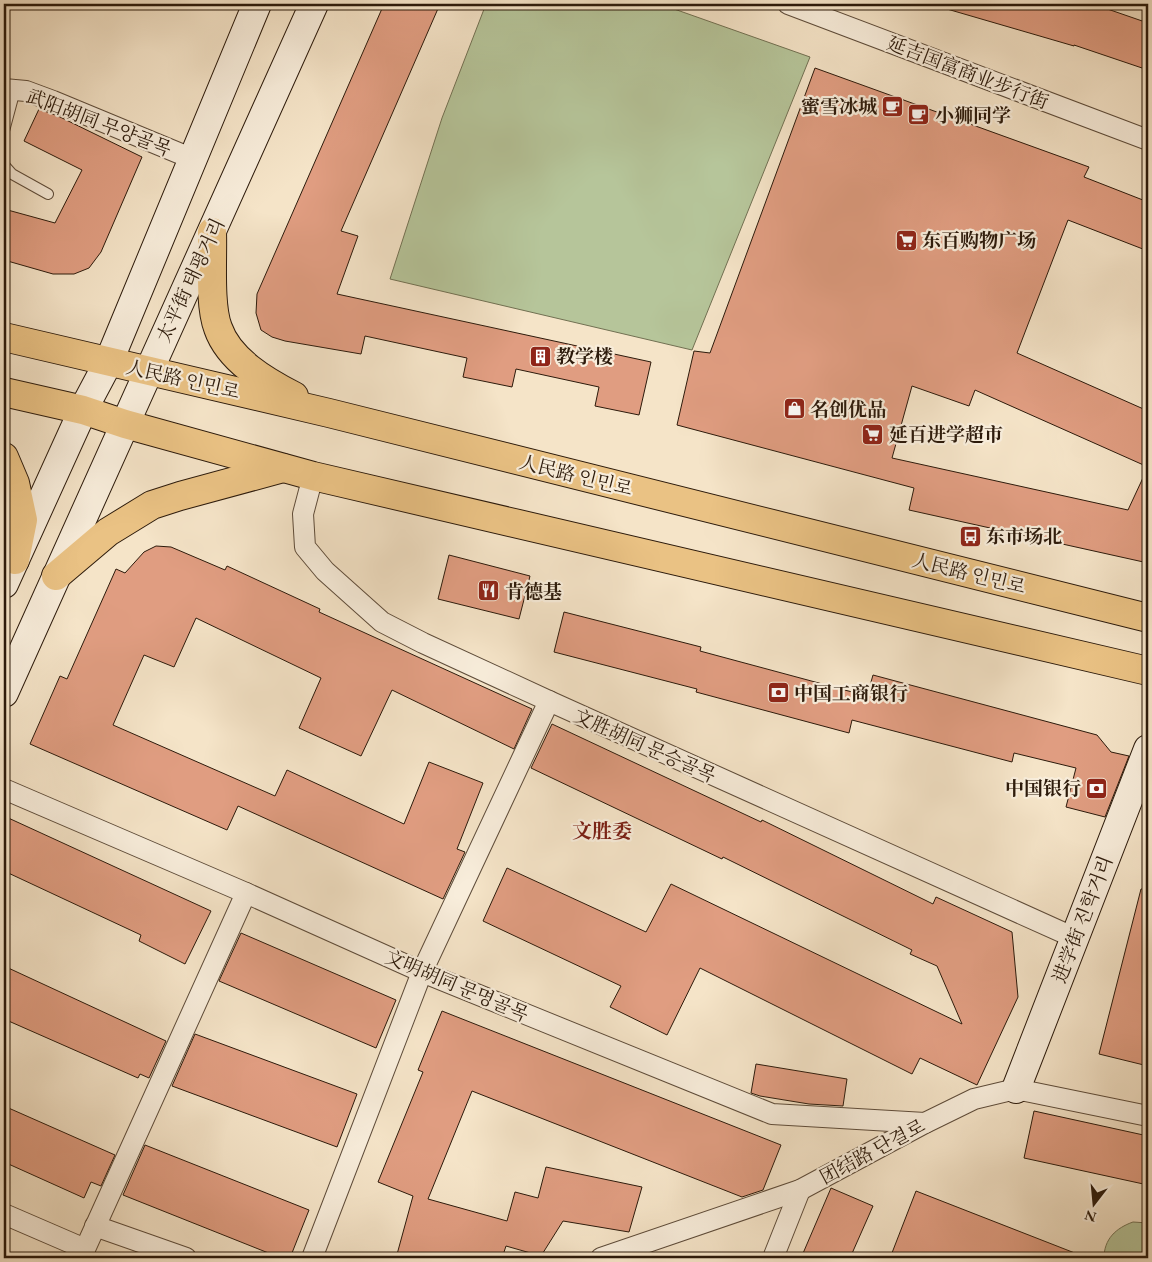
<svg xmlns="http://www.w3.org/2000/svg" width="1152" height="1262" viewBox="0 0 1152 1262" font-family="'EB Garamond','Noto Serif SC','Noto Serif KR',serif">
<style>
.green{fill:#b6c59a;stroke:#717052}
.building{fill:#e09d81;stroke:#2c1a0b}
.lines{fill:none;stroke-linecap:round;stroke-linejoin:round}
.lane-casing{stroke:#5e4c3a;stroke-width:12}
.street-casing{stroke:#5e4c3a;stroke-width:22}
.secondary-casing{stroke:#2c1a0b;stroke-width:30}
.primary-casing{stroke:#2c1a0b;stroke-width:30}
.lane{stroke:#f8eddb;stroke-width:10}
.street{stroke:#f8eddb;stroke-width:20}
.secondary{stroke:#f8eddb;stroke-width:28}
.primary{stroke:#eac284;stroke-width:28}
.labels{text-anchor:middle;stroke-width:4.5;stroke-linejoin:round;paint-order:stroke}
.street-label{font-size:19px;fill:#2c1a0b;stroke:#f8eddb}
.poi-label{font-size:19px;font-weight:bold;fill:#2c1a0b;stroke:#f8eddb;text-anchor:start}
.neighbourhood-label{font-size:20px;font-weight:bold;fill:#7a1f14;stroke:#f8eddb}
</style>
<rect width="100%" height="100%" fill="#f5e4c8"/>
<filter id="stains"><feTurbulence type="fractalNoise" baseFrequency=".004" numOctaves="4"/><feColorMatrix values="0 0 0 0 .2 0 0 0 0 .09 0 0 0 0 .02 0 0 0 .5 -.17"/></filter>
<radialGradient id="worn" r=".72"><stop offset=".6" stop-color="#630" stop-opacity="0"/><stop offset="1" stop-color="#630" stop-opacity=".3"/></radialGradient>
<g class="green">
<path d="M486,4H660L810,57L692,350L390,279L442,118Z"/>
<path d="M1133,1222L1148,1223V1258H1104C1104,1239 1116,1228 1133,1222Z"/>
</g>
<g class="building">
<path d="M384,4H440L341,231L358,236L337,294L651,362L639,415L595,406L599,387L516,369L512,387L463,377L467,358L365,336L361,354L285,341L272,337L261,330L256,313L257,294Z"/>
<path d="M948,4H1093L1148,23V70L1074,45V46L947,9Z"/>
<path d="M815,68L1089,167L1084,177L1148,202V251L1068,220L1017,353L1148,411V467L975,390L969,406L912,386L892,458L1128,510L1148,467V563L909,510L914,488L677,425L694,351L710,353Z"/>
<path d="M39,109L58,116L142,157L101,252L89,268L74,274H53L4,260V209L55,223L82,170L24,141Z"/>
<path d="M156,546L171,547L225,570L227,566L320,609L319,612L532,709L514,749L392,690L361,756L299,728L321,678L196,618L174,667L144,655L113,725L275,796L287,770L404,824L429,762L483,783L457,849L465,852L443,899L238,806L227,830L30,744L60,676L67,679L116,569L125,573L144,552Z"/>
<path d="M449,555L530,576L519,619L438,599Z"/>
<path d="M564,612L701,647L700,651L867,696L873,675L1097,735L1111,752L1129,756L1105,817L1066,807L1076,768L1014,753L1012,762L852,720L849,733L696,692L697,689L554,652Z"/>
<path d="M552,724L761,822L762,820L933,904L936,897L1012,932L1018,997L977,1085L920,1058L912,1074L700,968L667,1035L610,1007L621,986L483,921L507,868L646,932L671,884L962,1024L937,966L910,954L912,950L723,857L722,859L531,768Z"/>
<path d="M4,816L211,911L185,964L139,941L141,935L4,871Z"/>
<path d="M1141,889H1148V1066L1099,1054Z"/>
<path d="M241,933L396,1000L376,1048L219,981Z"/>
<path d="M4,966L166,1041L149,1078L140,1074L138,1078L4,1019Z"/>
<path d="M442,1011L781,1145L763,1190L742,1197L472,1091L428,1199L507,1221L515,1192L538,1198L546,1167L642,1187L629,1232L563,1221L541,1256L506,1246L502,1258H396L413,1196L378,1182L423,1072L418,1070Z"/>
<path d="M195,1034L357,1094L337,1147L172,1086Z"/>
<path d="M756,1064L847,1079L843,1106L809,1104L760,1096L751,1093Z"/>
<path d="M4,1106L115,1155L101,1186L91,1182L84,1198L4,1162Z"/>
<path d="M1034,1111L1148,1136V1185L1024,1158Z"/>
<path d="M145,1145L309,1210L290,1258H281L123,1195Z"/>
<path d="M831,1188L873,1206L850,1258H801Z"/>
<path d="M916,1191L1085,1257V1258H890Z"/>
</g>
<g class="lines">
<defs>
<g id="lane">
<path d="M4,131L15,90"/>
<path d="M4,165L12,174L48,194"/>
</g>
<g id="street">
<path d="M788,4L1148,140"/>
<path d="M4,89L26,91L53,101L193,159"/>
<path d="M313,476L303,514L305,547L325,571L382,622L423,643L549,701L1075,938"/>
<path d="M4,789L246,893L422,972L772,1114L925,1123"/>
<path d="M4,1214L85,1249"/>
<path d="M95,1226L186,1258"/>
<path d="M81,1258L246,893"/>
<path d="M312,1258L422,972L549,701"/>
<path d="M601,1258L800,1190L925,1123L974,1099L1016,1089L1148,1116"/>
<path d="M773,1258L800,1190"/>
</g>
<g id="secondary">
<path d="M4,584L83,410L109,361L257,4"/>
<path d="M4,693L314,4"/>
<path d="M1016,1089L1148,749"/>
</g>
<g id="primary">
<path d="M212,232C213,257 209,305 218,328C229,360 265,381 294,396"/>
<path d="M4,337L329,413L1148,618"/>
<path d="M4,392L83,410L125,424L313,476L1148,671"/>
<path d="M4,457L15,483L23,520L15,560"/>
<path d="M56,576L108,532L152,505L180,496L283,468"/>
</g>
</defs>
<use href="#lane" class="lane-casing"/>
<use href="#street" class="street-casing"/>
<use href="#secondary" class="secondary-casing"/>
<use href="#primary" class="primary-casing"/>
<use href="#lane" class="lane"/>
<use href="#street" class="street"/>
<use href="#secondary" class="secondary"/>
<use href="#primary" class="primary"/>
</g>
<defs>
<symbol id="cafe-square" viewBox="-11 -11 22 22"><rect x="-9" y="-9" width="18" height="18" rx="4" fill="#8f2418" stroke="#f8eddb"/><path d="M-5.5-4.5H6V0H3Q3 3.5 0 3.5H-2.5Q-5.5 3.5-5.5 0ZM3-3.2v2h1.7v-2ZM-6 4.5H4V6H-6Z" fill="#fff"/></symbol>
<symbol id="supermarket-square" viewBox="-11 -11 22 22"><rect x="-9" y="-9" width="18" height="18" rx="4" fill="#8f2418" stroke="#f8eddb"/><path d="M-6-5.5h2.5l.6 2H6L4.5 2H-2.5L-4.4-4H-6ZM-1.5 3.2a1.3 1.3 0 1 0 .1 0ZM3 3.2a1.3 1.3 0 1 0 .1 0Z" fill="#fff"/></symbol>
<symbol id="building-square" viewBox="-11 -11 22 22"><rect x="-9" y="-9" width="18" height="18" rx="4" fill="#8f2418" stroke="#f8eddb"/><path d="M-4-6H4V6H1V3H-1V6H-4ZM-2.5-4.3h1.7v1.8h-1.7ZM.8-4.3h1.7v1.8H.8ZM-2.5-1h1.7V.8h-1.7ZM.8-1h1.7V.8H.8Z" fill="#fff"/></symbol>
<symbol id="shop-square" viewBox="-11 -11 22 22"><rect x="-9" y="-9" width="18" height="18" rx="4" fill="#8f2418" stroke="#f8eddb"/><path d="M-5-2.5h2.3a2.7 3.5 0 0 1 5.4 0H5L5.5 6h-11ZM-1.5-2.5h3a1.5 2.3 0 0 0-3 0Z" fill="#fff"/></symbol>
<symbol id="bus-square" viewBox="-11 -11 22 22"><rect x="-9" y="-9" width="18" height="18" rx="4" fill="#8f2418" stroke="#f8eddb"/><path d="M-5-6H5V4H4V6H2V4H-2V6H-4V4H-5ZM-3.5-4V0h7V-4ZM-3.5 1.2v1.5H-2V1.2ZM2 1.2v1.5H3.5V1.2Z" fill="#fff"/></symbol>
<symbol id="restaurant-square" viewBox="-11 -11 22 22"><rect x="-9" y="-9" width="18" height="18" rx="4" fill="#8f2418" stroke="#f8eddb"/><path d="M-5-6h1v4h1v-4h1v4h1v-4h1v5L-1.5 .5V6h-2V.5L-5-1ZM5-6V6H3V1.5H1.5Q1.5-4 5-6Z" fill="#fff"/></symbol>
<symbol id="bank-square" viewBox="-11 -11 22 22"><rect x="-9" y="-9" width="18" height="18" rx="4" fill="#8f2418" stroke="#f8eddb"/><path d="M-6-4H6V4H-6ZM0-2.3a2.3 2.3 0 1 0 0 4.6a2.3 2.3 0 1 0 0-4.6Z" fill="#fff"/></symbol>
</defs>
<g fill-rule="evenodd">
<use href="#cafe-square" x="880" y="94" width="25" height="25"/>
<use href="#cafe-square" x="906" y="102" width="25" height="25"/>
<use href="#supermarket-square" x="894" y="228" width="25" height="25"/>
<use href="#building-square" x="528" y="344" width="25" height="25"/>
<use href="#shop-square" x="782" y="396" width="25" height="25"/>
<use href="#supermarket-square" x="860" y="422" width="25" height="25"/>
<use href="#bus-square" x="958" y="524" width="25" height="25"/>
<use href="#restaurant-square" x="476" y="578" width="25" height="25"/>
<use href="#bank-square" x="766" y="680" width="25" height="25"/>
<use href="#bank-square" x="1084" y="776" width="25" height="25"/>
</g>
<g class="labels">
<g class="street-label">
<text transform="translate(968 72) rotate(21)" y="7">延吉国富商业步行街</text>
<text transform="translate(99 122) rotate(21)" y="7">武阳胡同 무양골목</text>
<text transform="translate(190 280) rotate(-65)" y="7">太平街 태평거리</text>
<text transform="translate(183 379) rotate(13)" y="7">人民路 인민로</text>
<text transform="translate(576 475) rotate(14)" y="7">人民路 인민로</text>
<text transform="translate(969 573) rotate(14)" y="7">人民路 인민로</text>
<text transform="translate(645 745) rotate(24)" y="7">文胜胡同 문승골목</text>
<text transform="translate(1082 919) rotate(-69)" y="7">进学街 진학거리</text>
<text transform="translate(457 985) rotate(23)" y="7">文明胡同 문명골목</text>
<text transform="translate(872 1151) rotate(-28)" y="7">团结路 단결로</text>
</g>
<g class="poi-label">
<text x="877" y="113" text-anchor="end">蜜雪冰城</text>
<text x="935" y="122">小狮同学</text>
<text x="922" y="247">东百购物广场</text>
<text x="556" y="363">教学楼</text>
<text x="810" y="416">名创优品</text>
<text x="889" y="441">延百进学超市</text>
<text x="986" y="543">东市场北</text>
<text x="505" y="598">肯德基</text>
<text x="794" y="700">中国工商银行</text>
<text x="1081" y="795" text-anchor="end">中国银行</text>
</g>
<g class="neighbourhood-label">
<text x="602" y="838">文胜委</text>
</g>
</g>
<rect width="1152" height="1262" fill="none" stroke="#f5e4c8" stroke-width="20"/>
<rect x="5" y="5" width="1142" height="1252" fill="none" stroke="#2c1a0b" stroke-width="2.5"/>
<rect x="10" y="10" width="1132" height="1242" fill="none" stroke="#2c1a0b"/>
<g transform="translate(1094 1204) rotate(196)" stroke="#f8eddb" stroke-width="4" paint-order="stroke">
<path d="M0-4L9 19L0 12L-9 19Z" fill="#2c1a0b"/>
<text y="-8" font-size="14" font-weight="bold" text-anchor="middle" fill="#2c1a0b">N</text>
</g>
<rect width="100%" height="100%" filter="url(#stains)"/>
<rect width="100%" height="100%" fill="url(#worn)"/>
</svg>
